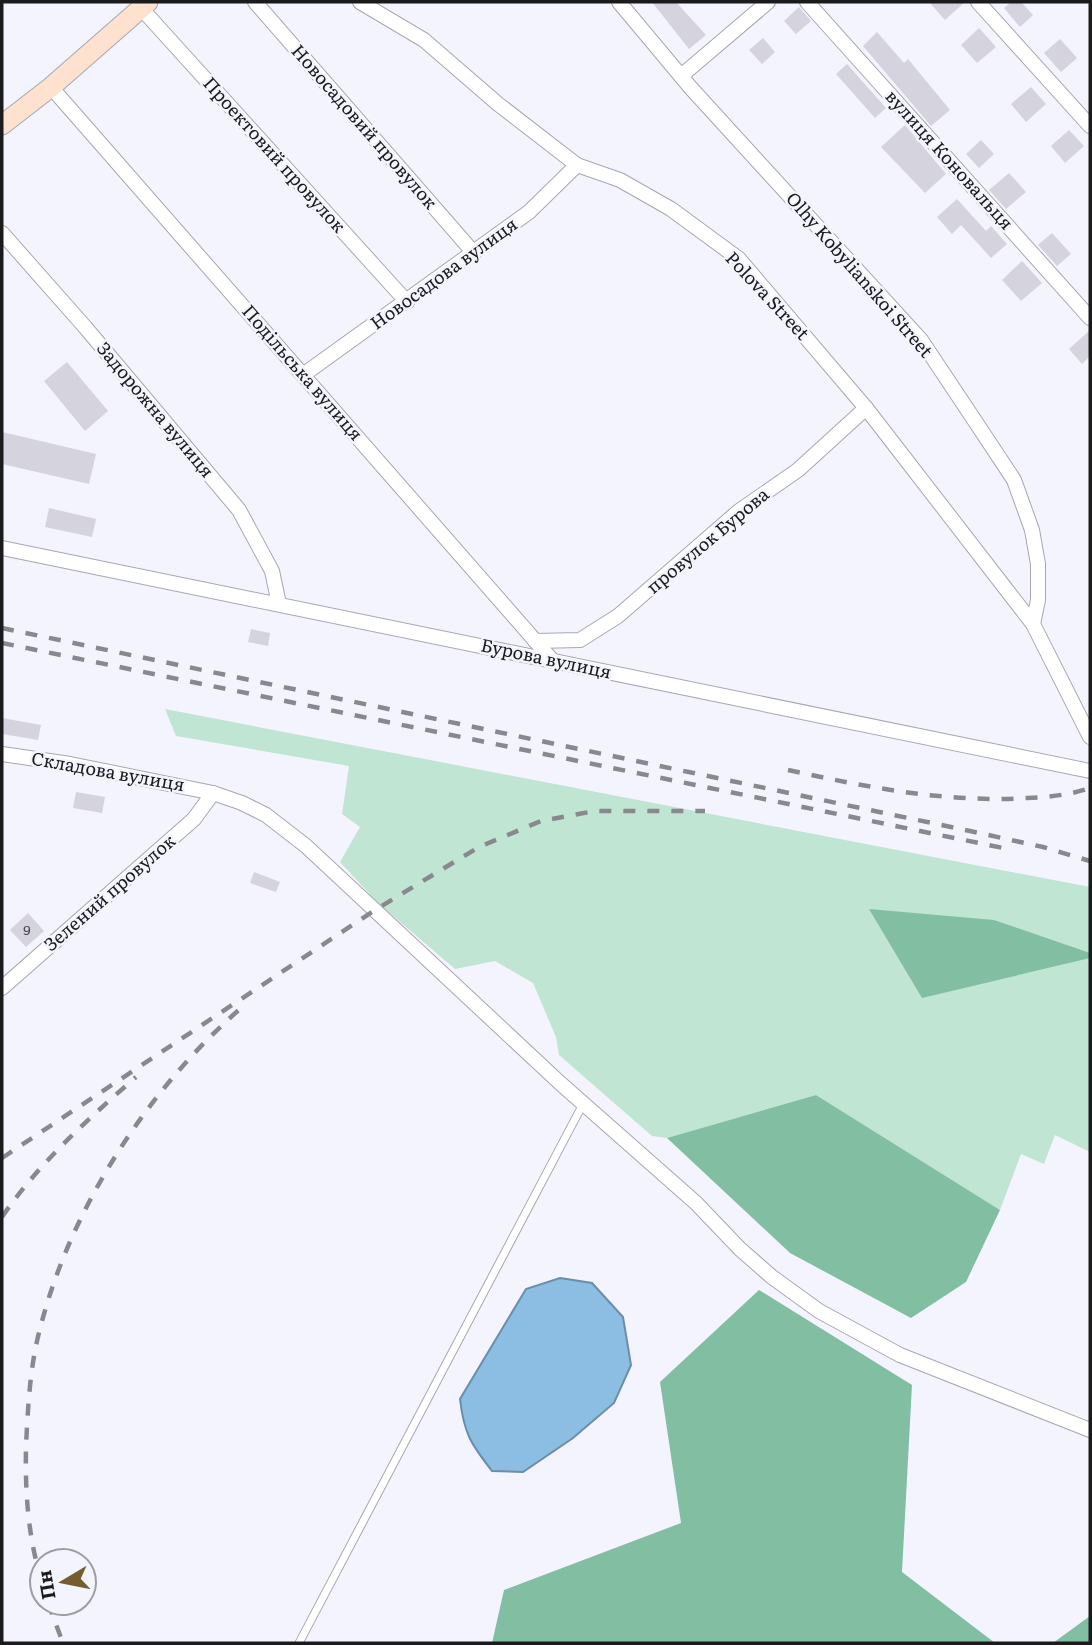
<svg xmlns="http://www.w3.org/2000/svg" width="1092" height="1645" viewBox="0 0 1092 1645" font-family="Literata,serif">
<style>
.green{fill:#c0e5d3}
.forest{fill:#82bea2}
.water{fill:#8cbee3;stroke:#6a8da8;stroke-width:2}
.building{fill:#d4d3de}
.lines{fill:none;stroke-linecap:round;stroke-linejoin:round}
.lane-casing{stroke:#a8a7b1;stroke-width:9}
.street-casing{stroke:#a8a7b1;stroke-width:16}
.secondary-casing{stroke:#a8a7b1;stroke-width:21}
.lane{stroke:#fff;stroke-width:7}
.street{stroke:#fff;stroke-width:14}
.secondary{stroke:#ffe1d0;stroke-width:19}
.rail{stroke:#88888e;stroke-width:4.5;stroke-dasharray:12 12;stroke-linecap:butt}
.labels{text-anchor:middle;stroke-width:5;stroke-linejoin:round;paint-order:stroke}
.number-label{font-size:14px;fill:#49494e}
.street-label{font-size:18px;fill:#1b1b1e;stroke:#f4f4fe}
</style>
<rect width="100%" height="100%" fill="#f4f4fe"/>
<path class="green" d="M165,709L1090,887V1152L1055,1135L1044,1164L1021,1154L1000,1210L816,1095L667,1138L652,1136L559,1055L556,1037L533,983L495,961L455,969L378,903L340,862L360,827L342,814L349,766L176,736Z"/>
<g class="forest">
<path d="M869,909L994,920L1090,953V958L922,998Z"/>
<path d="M816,1095L1000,1210L966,1282L911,1318L790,1253L667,1138Z"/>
<path d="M759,1290L912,1385L902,1572L995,1643H492L504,1590L681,1523L660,1382Z"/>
<path d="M1090,1616V1643H1053Z"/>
</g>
<path class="water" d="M560,1278L592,1283L623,1317L631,1365L614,1403L573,1438L523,1472L492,1471C471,1444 464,1434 460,1399L526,1289Z"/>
<g class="building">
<path d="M652,2H676L706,35L689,49Z"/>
<path d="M929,2H965L945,20Z"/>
<path d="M1011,2H1021L1033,15L1020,27L1004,8Z"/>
<path d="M799,7L811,21L796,34L784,21Z"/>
<path d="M979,28L996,47L977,63L961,45Z"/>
<path d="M877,32L904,63L908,59L950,110L931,126L863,46Z"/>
<path d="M763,38L775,52L762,64L749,50Z"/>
<path d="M1060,39L1077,58L1061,72L1044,53Z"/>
<path d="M847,64L886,108L875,118L836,74Z"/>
<path d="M1031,87L1046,104L1026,122L1011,104Z"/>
<path d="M905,125L946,174L925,193L881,147Z"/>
<path d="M1069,130L1084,146L1065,163L1051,146Z"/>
<path d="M981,140L994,154L979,168L966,154Z"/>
<path d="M1009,173L1026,192L1006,209L989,190Z"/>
<path d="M957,199L986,231L991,226L1007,244L991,258L961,225L952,234L937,217Z"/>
<path d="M1052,233L1071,254L1057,266L1038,245Z"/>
<path d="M1022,261L1042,283L1021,301L1002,280Z"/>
<path d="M1090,330V356L1082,364L1069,349Z"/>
<path d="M67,362L108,411L85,431L44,381Z"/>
<path d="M2,432L96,454L89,484L2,464Z"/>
<path d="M49,508L96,519L92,537L45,527Z"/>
<path d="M251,629L270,633L268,646L248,642Z"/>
<path d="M2,718L41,725L38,740L2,734Z"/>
<path d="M76,792L105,797L102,813L73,808Z"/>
<path d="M254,872L280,882L276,892L250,883Z"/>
<path d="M28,913L44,931L26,947L10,930Z"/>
</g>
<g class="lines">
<defs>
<path id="lane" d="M299,1643L583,1104"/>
<g id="street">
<path d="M255,2L474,253"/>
<path d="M360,2L424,40L498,104L577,165L620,180L671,209L739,259L866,408L1033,624L1090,737"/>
<path d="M619,2L690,87L921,340L971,415L1014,480L1032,530L1038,564V600L1033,624"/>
<path d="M807,2L1090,318"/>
<path d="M978,2L1090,126"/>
<path d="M141,8L407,302"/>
<path d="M681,76L768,2"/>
<path d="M51,87L552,660"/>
<path d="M2,233L85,327L239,510L272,571L279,604"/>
<path d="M303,375L529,212L577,165"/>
<path d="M2,548L1090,771"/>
<path d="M535,641L580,640L618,616L739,511L798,470L866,408"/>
<path d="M2,754L70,764L213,793L242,803L266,815L306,846L560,1083L696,1203L740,1249L772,1277L819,1311L900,1355L1090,1430"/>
<path d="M2,988L194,819L213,793"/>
</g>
<path id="secondary" d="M2,125L51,87L148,2"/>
</defs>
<use href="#lane" class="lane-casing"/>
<use href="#street" class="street-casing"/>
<use href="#secondary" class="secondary-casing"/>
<use href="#lane" class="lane"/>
<use href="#street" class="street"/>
<use href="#secondary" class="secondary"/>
<g class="rail">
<path d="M2,628L970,831L1043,847L1090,861"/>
<path d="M2,643L1008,849"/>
<path d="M788,770C867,787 945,803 1027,798C1048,797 1070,795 1090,788"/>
<path d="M2,1158L375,910L479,847L541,821L595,811H705"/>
<path d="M2,1217C39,1163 87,1120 136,1077"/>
<path d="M42,1582C28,1538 25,1492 26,1446C28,1406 30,1364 41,1325C72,1205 152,1083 247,1003"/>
<path d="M48,1603L63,1643"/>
</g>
</g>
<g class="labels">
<g class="number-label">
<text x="27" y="935">9</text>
</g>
<g class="street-label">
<text transform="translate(364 127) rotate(49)" y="6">Новосадовий провулок</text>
<text transform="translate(274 155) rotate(48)" y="6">Проектовий провулок</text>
<text transform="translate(949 160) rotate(48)" y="6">вулиця Коновальця</text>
<text transform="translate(444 274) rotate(-36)" y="6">Новосадова вулиця</text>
<text transform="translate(859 275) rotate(49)" y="6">Olhy Kobylianskoi Street</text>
<text transform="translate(767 296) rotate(47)" y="6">Polova Street</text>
<text transform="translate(302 373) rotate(49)" y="6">Подільська вулиця</text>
<text transform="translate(155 410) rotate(50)" y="6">Задорожна вулиця</text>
<text transform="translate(708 541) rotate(-40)" y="6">провулок Бурова</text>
<text transform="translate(546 659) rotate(12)" y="6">Бурова вулиця</text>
<text transform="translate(108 772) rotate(10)" y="6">Складова вулиця</text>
<text transform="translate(110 893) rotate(-41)" y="6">Зелений провулок</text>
</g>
</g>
<rect width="1092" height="1645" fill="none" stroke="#1b1b1e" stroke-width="7"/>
<g transform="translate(63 1582) rotate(260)"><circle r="33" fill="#f4f4fe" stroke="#9d9da4" stroke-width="2"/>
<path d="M0-5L12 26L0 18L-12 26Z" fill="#755d2e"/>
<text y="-10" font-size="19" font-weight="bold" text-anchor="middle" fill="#1b1b1e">Пн</text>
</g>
</svg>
